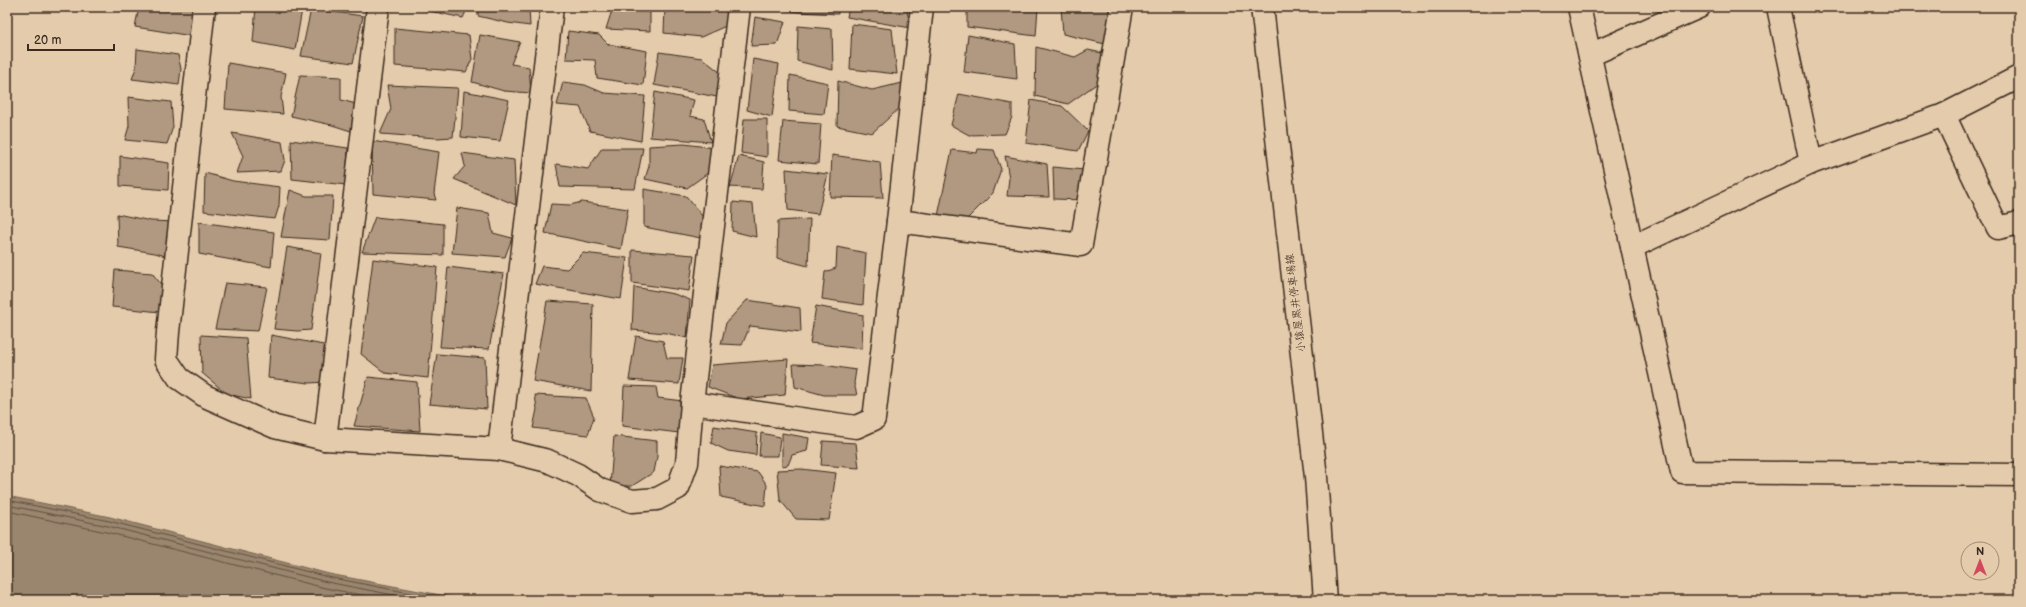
<svg xmlns="http://www.w3.org/2000/svg" width="2026" height="607" viewBox="0 0 2026 607" font-family="'Balsamiq Sans','Klee One',sans-serif">
<style>
.water{fill:#9a866e;stroke:#74614e}
.lines{fill:none;stroke-linecap:round;stroke-linejoin:round}
.shore{stroke:#614f3e;stroke-width:1}
.building{fill:#b09980;stroke:#3b2a1e}
.street-casing{stroke:#3b2a1e;stroke-width:25}
.secondary-casing{stroke:#3b2a1e;stroke-width:25}
.street{stroke:#e4cbac;stroke-width:22}
.secondary{stroke:#e4cbac;stroke-width:22}
.labels{text-anchor:middle;stroke-width:3.5;stroke-linejoin:round;paint-order:stroke}
.street-label{font-size:11px;fill:#3b2a1e;stroke:#e4cbac}
</style>
<rect width="100%" height="100%" fill="#e4cbac"/>
<filter id="ink" filterUnits="userSpaceOnUse"><feTurbulence type="fractalNoise" baseFrequency=".025" numOctaves="2"/><feDisplacementMap in="SourceGraphic" scale="8" xChannelSelector="R" yChannelSelector="G"/><feConvolveMatrix kernelMatrix="1 2 1 2 8 2 1 2 1" color-interpolation-filters="sRGB"/></filter>
<g filter="url(#ink)">
<path class="water" d="M7,496L110,517L329,574L467,600H7Z"/>
<g class="lines">
<g class="shore">
<path d="M7,500L109,521L328,577L445,600"/>
<path d="M7,505L108,526L327,582L419,600"/>
<path d="M7,511L106,532L325,588L387,600"/>
</g>
</g>
<g class="building">
<path d="M139,7H197L192,36L135,27Z"/>
<path d="M256,7H291L302,9L295,50L253,42Z"/>
<path d="M410,7H468L463,18Z"/>
<path d="M478,7H529L530,26L508,23L478,16Z"/>
<path d="M613,7H650V31L606,29Z"/>
<path d="M665,7H729L728,25L701,37L664,33Z"/>
<path d="M769,7H838V14L798,12Z"/>
<path d="M849,7H906L911,28L847,17Z"/>
<path d="M967,7H1038L1036,36L967,27Z"/>
<path d="M1061,7H1109V45L1063,34Z"/>
<path d="M311,9L363,16L353,63L301,56Z"/>
<path d="M755,17L785,22L777,45L751,46Z"/>
<path d="M852,24L892,29L897,74L850,69Z"/>
<path d="M798,26L832,29L833,70L797,61Z"/>
<path d="M395,28L469,35L472,59L466,72L395,66Z"/>
<path d="M568,31L599,35L608,44L647,51L643,85L597,78L595,60L566,59Z"/>
<path d="M480,35L520,42L511,64L529,67L531,93L504,91L472,82Z"/>
<path d="M968,35L1015,44L1017,79L964,72Z"/>
<path d="M1036,47L1075,57L1088,50L1102,53V80L1068,104L1035,96Z"/>
<path d="M137,49L178,55L181,69L179,85L132,79L136,68Z"/>
<path d="M659,52L702,58L721,73L717,97L654,85Z"/>
<path d="M753,59L779,64L772,117L747,110Z"/>
<path d="M228,63L286,73L281,97L283,114L225,109Z"/>
<path d="M300,75L341,77V100L356,104L354,132L332,125L291,116Z"/>
<path d="M790,75L828,83L824,114L789,111Z"/>
<path d="M838,81L872,90L902,83V106L872,133L837,126Z"/>
<path d="M563,82L585,85L604,93L645,96L641,141L590,131L580,107L557,105Z"/>
<path d="M387,85L458,88L453,137L437,138L380,134L391,109Z"/>
<path d="M464,91L509,100L500,141L461,137Z"/>
<path d="M655,92L694,100L690,116L704,119L711,142L650,137Z"/>
<path d="M959,94L1012,104V117L1005,134L969,135L951,125Z"/>
<path d="M128,97L171,102L173,127L167,144L125,140L129,126Z"/>
<path d="M1031,100L1062,106L1088,131L1078,151L1026,143Z"/>
<path d="M744,119H767V157L741,153Z"/>
<path d="M783,121L821,124L818,164L779,160Z"/>
<path d="M232,133L282,142L285,160L281,171L237,173L243,156Z"/>
<path d="M291,140L348,148L346,185L292,179Z"/>
<path d="M372,141L439,152L434,194L436,200L373,194Z"/>
<path d="M684,144L715,148L712,170L687,188L645,179L649,166V146Z"/>
<path d="M602,148H643L635,189L560,187L556,164L588,169Z"/>
<path d="M978,149L994,150L1001,169L993,193L964,222L938,216L952,150L977,153Z"/>
<path d="M462,153L514,160L516,205L454,179L465,166Z"/>
<path d="M832,155L880,162L883,198L830,197Z"/>
<path d="M120,156L169,163L168,190L120,186Z"/>
<path d="M739,156L764,162L762,189L730,187Z"/>
<path d="M1005,156L1047,164L1049,197L1007,196L1009,178Z"/>
<path d="M1053,167L1084,170V200L1054,199Z"/>
<path d="M786,169L828,174L818,214L788,210Z"/>
<path d="M205,173L233,181L280,187L279,206L275,219L204,211Z"/>
<path d="M644,189L686,196L703,217L701,238L644,227Z"/>
<path d="M290,190L306,196H333L330,240L281,237Z"/>
<path d="M582,202L628,209L621,249L545,233L551,204L570,205Z"/>
<path d="M733,202L753,204L756,237L732,231Z"/>
<path d="M457,208L489,213L493,233L512,238L505,257L452,253Z"/>
<path d="M117,214L151,221L175,222L169,257L155,253L118,247Z"/>
<path d="M375,217L443,224V255L362,252Z"/>
<path d="M810,219L808,266L777,258L778,221Z"/>
<path d="M199,222L274,232L271,267L199,254Z"/>
<path d="M287,247L321,253L311,330L297,331L274,329Z"/>
<path d="M837,247L866,253L863,305L822,299L825,272L836,268Z"/>
<path d="M632,250L694,255L689,291L632,283Z"/>
<path d="M583,253L627,258L621,299L535,284L542,266L567,269Z"/>
<path d="M373,259L437,267L428,378L385,373L361,354Z"/>
<path d="M448,267L504,274L489,349L440,347Z"/>
<path d="M115,270L152,273L165,289L160,312L112,307Z"/>
<path d="M225,283L267,287L258,331L215,329Z"/>
<path d="M634,287L674,294L690,300L687,338L666,333L632,330Z"/>
<path d="M747,300L800,308L801,332L750,326L742,345L721,344L726,323Z"/>
<path d="M547,301L593,304L591,391L533,381Z"/>
<path d="M816,306L863,315L862,349L810,343Z"/>
<path d="M201,335L246,338L251,399L227,394L202,373Z"/>
<path d="M271,335L329,346L328,382L309,383L268,378Z"/>
<path d="M636,336L663,341L667,358H683L679,384L629,380Z"/>
<path d="M437,354L485,358L487,409L429,404Z"/>
<path d="M788,359L785,395L739,399L708,387L712,365Z"/>
<path d="M793,364L824,365L856,370L854,383L857,395H824L795,387Z"/>
<path d="M368,377L417,382L420,431L354,426Z"/>
<path d="M624,386L656,387L658,398L683,401L679,433L622,426Z"/>
<path d="M535,395L586,398L594,417L588,435L533,428L537,409Z"/>
<path d="M714,426L757,433L756,455L728,451L711,443Z"/>
<path d="M761,433L780,437L778,456H759Z"/>
<path d="M782,433L809,438L807,451L792,455L788,465L782,466Z"/>
<path d="M614,436L657,441V457L654,472L632,486H610Z"/>
<path d="M823,441L856,443L859,468L821,465Z"/>
<path d="M719,466L758,472L767,485L765,506L721,497Z"/>
<path d="M801,469L836,473L829,520L796,519L780,500L777,470Z"/>
</g>
<g class="lines">
<defs>
<g id="street">
<path d="M204,7L168,332L166,359L179,378L205,396L275,427L325,439L499,449L548,461L578,475L600,490L632,501L657,499L678,488L687,463L692,403L856,427L874,419L898,221L1081,245L1122,7"/>
<path d="M1579,7L1682,472L2019,475"/>
<path d="M1778,7L1811,163L1944,115"/>
<path d="M1590,55L1699,7"/>
<path d="M2019,77L1944,115L1998,228L2019,223"/>
<path d="M898,221L922,7"/>
<path d="M1632,247L1811,163"/>
<path d="M692,403L739,7"/>
<path d="M325,439L378,7"/>
</g>
<g id="secondary">
<path d="M1262,7L1316,477L1325,600"/>
<path d="M499,449L552,7"/>
</g>
</defs>
<use href="#street" class="street-casing"/>
<use href="#secondary" class="secondary-casing"/>
<use href="#street" class="street"/>
<use href="#secondary" class="secondary"/>
</g>
</g>
<g class="labels">
<g class="street-label">
<text transform="translate(1295 303) rotate(-97)" y="4">小猿屋黒井停車場線</text>
</g>
</g>
<rect width="2026" height="607" fill="none" stroke="#e4cbac" stroke-width="24"/>
<rect x="12" y="12" width="2002" height="583" fill="none" stroke="#3b2a1e" stroke-width="1.5" filter="url(#ink)"/>
<g transform="translate(1980 561)"><circle r="19" fill="#e4cbac" stroke="#a08b73"/>
<path d="M0-3L7 15L0 10L-7 15Z" fill="#d1495b"/>
<text y="-6" font-size="11" font-weight="bold" text-anchor="middle" fill="#3b2a1e">N</text>
</g>
<path d="M28 44v6h86v-6" fill="none" stroke="#3b2a1e" stroke-width="2"/>
<text x="34" y="44" font-size="12" fill="#3b2a1e" stroke="#e4cbac" stroke-width="3" paint-order="stroke">20 m</text>
</svg>
